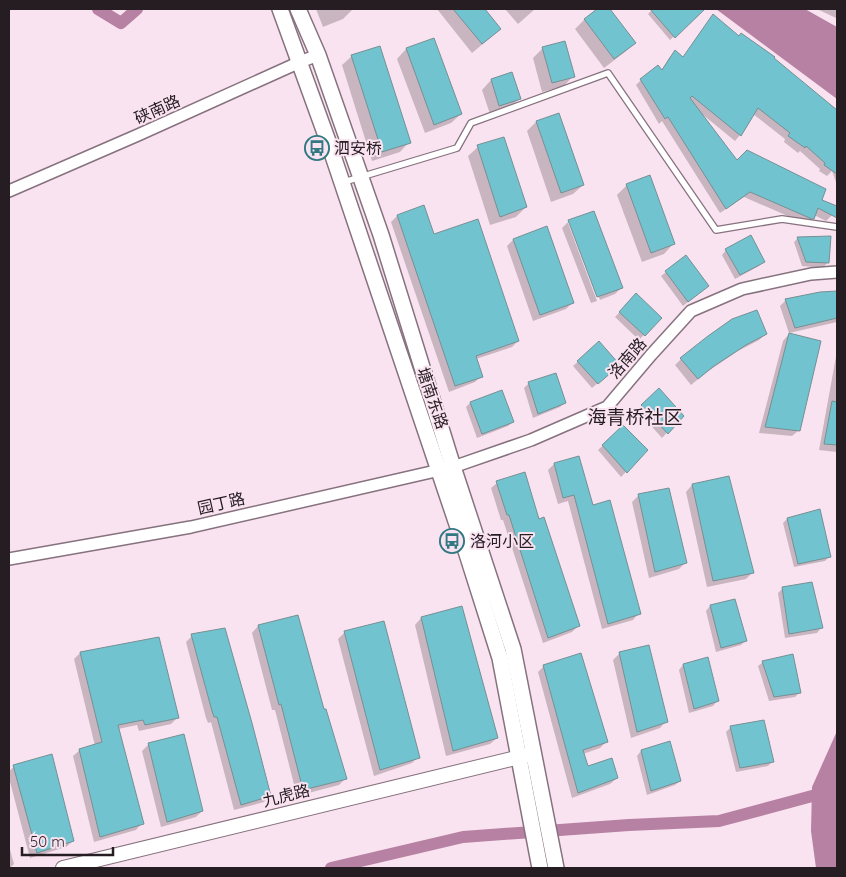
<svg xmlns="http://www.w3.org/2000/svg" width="846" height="877" viewBox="0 0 846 877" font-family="Quicksand,'Noto Sans SC',sans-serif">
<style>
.water{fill:#b781a3}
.shadow{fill:#0003}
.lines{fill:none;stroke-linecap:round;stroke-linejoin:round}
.canal{stroke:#b781a3;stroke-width:12}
.building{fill:#71c3cf;stroke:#759094}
.service-casing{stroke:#86727e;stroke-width:8}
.minor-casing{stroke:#86727e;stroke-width:14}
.tertiary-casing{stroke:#86727e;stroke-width:16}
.secondary-casing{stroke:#86727e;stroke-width:18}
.service{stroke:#fff;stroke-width:5.5}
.minor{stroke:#fff;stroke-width:11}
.tertiary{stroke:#fff;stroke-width:14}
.secondary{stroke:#fff;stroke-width:15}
.labels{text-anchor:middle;stroke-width:4;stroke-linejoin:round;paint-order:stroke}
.street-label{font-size:16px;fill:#251d22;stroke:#fae3f0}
.poi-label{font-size:16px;fill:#251d22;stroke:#fae3f0;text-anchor:start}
.quarter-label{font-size:19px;fill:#251d22;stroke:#fae3f0}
</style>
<rect width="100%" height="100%" fill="#fae3f0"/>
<g class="water">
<path d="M716,9H805L837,27V99Z"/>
<path d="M837,731V868H816L811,831L812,787Z"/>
</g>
<g class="shadow">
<path d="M316,9H352V10L343,19L323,27Z"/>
<path d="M437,9H484L500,29L490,38L472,53Z"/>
<path d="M505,9H535L518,24Z"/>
<path d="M599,9H608L634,43L625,52L604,68L575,29L584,20Z"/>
<path d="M653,9H703L670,40L648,14Z"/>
<path d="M817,9H837V19L836,18Z"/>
<path d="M739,37L772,58L837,112V183L836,182L832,171L827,176L819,171L820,169L800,151L798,153L784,142L785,139L753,114L740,135L735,141L702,114L736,162L819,203L833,205L832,215L826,221L814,215L813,218L806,224L744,197L720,213L662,121L659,124L636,85L641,80L661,71L669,58L675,52L682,58Z"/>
<path d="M433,39L461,114L451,123L425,133L397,59L406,49Z"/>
<path d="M543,48L573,76L564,86L542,92L533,58Z"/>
<path d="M352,56L409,142L400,152L372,161L342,65Z"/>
<path d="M512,74L519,99L510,108L490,114L482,90L491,80Z"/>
<path d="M536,122L583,185L573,194L551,202L527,131Z"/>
<path d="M478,147L526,207L516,217L490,225L468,156Z"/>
<path d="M627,185L673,244L664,254L642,262L617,195Z"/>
<path d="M593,212L622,287L615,294L600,300L570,223H568L597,301L591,303L562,228L569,221Z"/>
<path d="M397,216L433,236L518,341L512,347L476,359L481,376L475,382L449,392L391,222Z"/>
<path d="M798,238L827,263L823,268L802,266L794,242Z"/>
<path d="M513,240L572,303L566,309L533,321L507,246Z"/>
<path d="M726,250L763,261L759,266L735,279L722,255Z"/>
<path d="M666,272L707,286L683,306L661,276Z"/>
<path d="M837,292V322L789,333L780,306L786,300L820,293Z"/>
<path d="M636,295L660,318L639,340L615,317Z"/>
<path d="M766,334L759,340L738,351L707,372L691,385L675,365L681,359Z"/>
<path d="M789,334L799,430L792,436L759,433L783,341Z"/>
<path d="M599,343L614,369L592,388L573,366Z"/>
<path d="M837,351V452L819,450Z"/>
<path d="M529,383L565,403L560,407L533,418L524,388Z"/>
<path d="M659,390L682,416L662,438L638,411Z"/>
<path d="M470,403L513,422L508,426L477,438L466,407Z"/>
<path d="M623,427L647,450L621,477L598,450Z"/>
<path d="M578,458L592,507L639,613L633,620L602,629L568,501L558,504L548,470L554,464Z"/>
<path d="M497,483L538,520L578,626L572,632L543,643L503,520H501L491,488Z"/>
<path d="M692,485L752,573L746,579L707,587L686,492Z"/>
<path d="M669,489L685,563L679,569L649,578L632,502L638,496Z"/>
<path d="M787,519L830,556L825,561L794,567L783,523Z"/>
<path d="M783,588L821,628L817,633L785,638L778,593Z"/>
<path d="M734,600L745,641L741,645L716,652L706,611L710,606Z"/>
<path d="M421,618L497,738L490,744L446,756L415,625Z"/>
<path d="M383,623L418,757L412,763L374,776L338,639L344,633Z"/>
<path d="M258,626L323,711L346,778L339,785L297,796L275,710H272L252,633Z"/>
<path d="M192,636L270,795L264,802L234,810L211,722L208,723L206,718L186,642Z"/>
<path d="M158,639L177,718L171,724L139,731L137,725L118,729L142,823L136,830L94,842L73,756L80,750L95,746L74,659L80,653Z"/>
<path d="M620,653L666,721L660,728L631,738L613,660Z"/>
<path d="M763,662L800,692L795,697L769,701L758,666Z"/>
<path d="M683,665L717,701L713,706L689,713L679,670Z"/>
<path d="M544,666L606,742L600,748L583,754L587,767L617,778L610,784L572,798L538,672Z"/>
<path d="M731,727L773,761L768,766L736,772L726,732Z"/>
<path d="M669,743L680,781L675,785L647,795L637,756L641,751Z"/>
<path d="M149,744L202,811L196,817L161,827L142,751Z"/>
<path d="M14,767L73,841L66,847L30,858L9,778V771Z"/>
<path d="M9,846L14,864L10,868H9Z"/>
</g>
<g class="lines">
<g class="canal">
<path d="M98,9L121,23L137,9"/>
<path d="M331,868L463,837L629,825L719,821L827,792"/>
</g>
</g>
<g class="building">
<path d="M453,9H485L501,29L482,44Z"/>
<path d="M597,9H610L636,43L614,59L584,19Z"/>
<path d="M650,9H705L675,38Z"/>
<path d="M713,14L739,36L741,33L775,57L774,58L837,110V174L824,165L825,163L806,146L805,148L788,136L790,133L758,108L741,136L692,96L690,98L737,160L747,150L826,189L822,200L837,206V218L818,208L814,219H812L750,192L726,209L668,117L665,119L640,79L658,65L662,70L675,50L683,57Z"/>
<path d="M434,38L462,114L434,125L406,48Z"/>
<path d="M565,41L575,77L552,83L542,47Z"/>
<path d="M380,46L411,143L382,152L351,55Z"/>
<path d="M512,72L521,99L499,106L491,79Z"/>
<path d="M559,113L584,185L561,193L536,121Z"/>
<path d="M504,137L527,207L500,217L477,145Z"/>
<path d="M650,175L675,244L651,253L626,184Z"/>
<path d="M424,205L434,234L478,219L519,341L476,356L483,377L455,386L397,215Z"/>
<path d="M594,211L623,288L597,297L568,220Z"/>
<path d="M547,226L574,303L540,315L513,239Z"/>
<path d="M751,235L765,262L740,275L725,249Z"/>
<path d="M831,236L829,263L806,262L797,237Z"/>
<path d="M686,255L709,286L688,302L665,271Z"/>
<path d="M837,291V318L795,328L785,299L820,292Z"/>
<path d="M636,293L662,318L645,336L619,312Z"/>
<path d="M757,310L767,334L746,345L714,366L698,379L680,358L708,336L732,319Z"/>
<path d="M789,333L821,341L800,431L765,427Z"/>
<path d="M599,341L620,365L598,384L577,361Z"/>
<path d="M556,373L566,403L538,414L528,382Z"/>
<path d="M659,388L684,416L668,434L641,405Z"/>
<path d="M502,390L514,422L482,434L470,402Z"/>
<path d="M832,401L837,402V445L824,444Z"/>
<path d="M623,425L648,450L627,473L602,445Z"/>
<path d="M579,456L593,505L610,500L641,614L608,624L574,495L563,498L554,463Z"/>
<path d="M525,472L539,519L544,517L580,626L548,638L509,515H507L496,481Z"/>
<path d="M729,476L754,573L713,581L692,484Z"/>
<path d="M669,488L687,563L655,572L638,494Z"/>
<path d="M820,509L831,557L798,564L787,518Z"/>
<path d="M812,582L823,628L789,634L782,587Z"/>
<path d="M735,599L747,641L721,648L710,605Z"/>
<path d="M462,606L498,738L453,751L421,617Z"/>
<path d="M298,615L324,709H326L347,779L303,790L281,704L279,705L258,625Z"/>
<path d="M384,621L420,758L380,770L344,631Z"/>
<path d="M225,628L252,723L271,796L241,805L217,717H214L212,711L191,634Z"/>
<path d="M159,637L179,718L145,725L143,720L118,725L144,824L100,837L79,749L102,742L80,652Z"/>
<path d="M649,645L668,722L637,732L619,652Z"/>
<path d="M581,653L608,742L583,750L588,766L612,758L618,778L578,793L543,665Z"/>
<path d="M793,654L801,693L774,697L762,661Z"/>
<path d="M708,657L719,701L694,709L683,664Z"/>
<path d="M764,720L774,762L740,768L730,726Z"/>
<path d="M184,734L203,811L167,822L148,743Z"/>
<path d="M670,741L681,781L651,791L641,750Z"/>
<path d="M52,754L74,841L37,853L13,765Z"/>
</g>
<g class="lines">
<defs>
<path id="service" d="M344,182L457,148L471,123L608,73L716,230L782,219L837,227"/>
<g id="minor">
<path d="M9,191L138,135L300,62L318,55"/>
<path d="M9,559L191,527L453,467L531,440L607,407L651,355L691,311L742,289L811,274L837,272"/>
</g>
<path id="tertiary" d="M63,868L528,755"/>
<g id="secondary">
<path d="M280,9L329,144L467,554L500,658L540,868"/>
<path d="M298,9L318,55L381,235L453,467L513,649L556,868"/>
</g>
</defs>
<use href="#service" class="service-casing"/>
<use href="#minor" class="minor-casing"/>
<use href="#tertiary" class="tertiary-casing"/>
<use href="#secondary" class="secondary-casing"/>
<use href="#service" class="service"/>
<use href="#minor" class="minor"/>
<use href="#tertiary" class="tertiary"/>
<use href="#secondary" class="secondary"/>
</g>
<defs>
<symbol id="bus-ring" viewBox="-11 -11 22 22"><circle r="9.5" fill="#fae3f0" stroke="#307882" stroke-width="1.5"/><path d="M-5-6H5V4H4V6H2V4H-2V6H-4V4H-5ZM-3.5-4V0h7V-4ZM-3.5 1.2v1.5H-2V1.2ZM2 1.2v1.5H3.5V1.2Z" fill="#307882"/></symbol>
</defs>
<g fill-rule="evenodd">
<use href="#bus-ring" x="303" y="134" width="28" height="28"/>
<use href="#bus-ring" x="438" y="527" width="28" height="28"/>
</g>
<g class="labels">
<g class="street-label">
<text transform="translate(157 109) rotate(-24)" y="6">硖南路</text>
<text transform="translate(627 358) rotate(-49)" y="6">洛南路</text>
<text transform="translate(433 398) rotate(71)" y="6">塘南东路</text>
<text transform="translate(221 503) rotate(-13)" y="6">园丁路</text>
<text transform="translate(286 795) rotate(-14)" y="6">九虎路</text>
</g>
<g class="poi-label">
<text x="334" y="154">泗安桥</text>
<text x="470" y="547">洛河小区</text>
</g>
<g class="quarter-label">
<text x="635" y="424">海青桥社区</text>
</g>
</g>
<rect width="846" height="877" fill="none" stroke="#251d22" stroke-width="20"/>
<path d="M22 847v8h91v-8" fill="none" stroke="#251d22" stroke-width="2.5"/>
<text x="30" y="847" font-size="15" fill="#251d22" stroke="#fae3f0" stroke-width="4" paint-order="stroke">50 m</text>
</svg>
